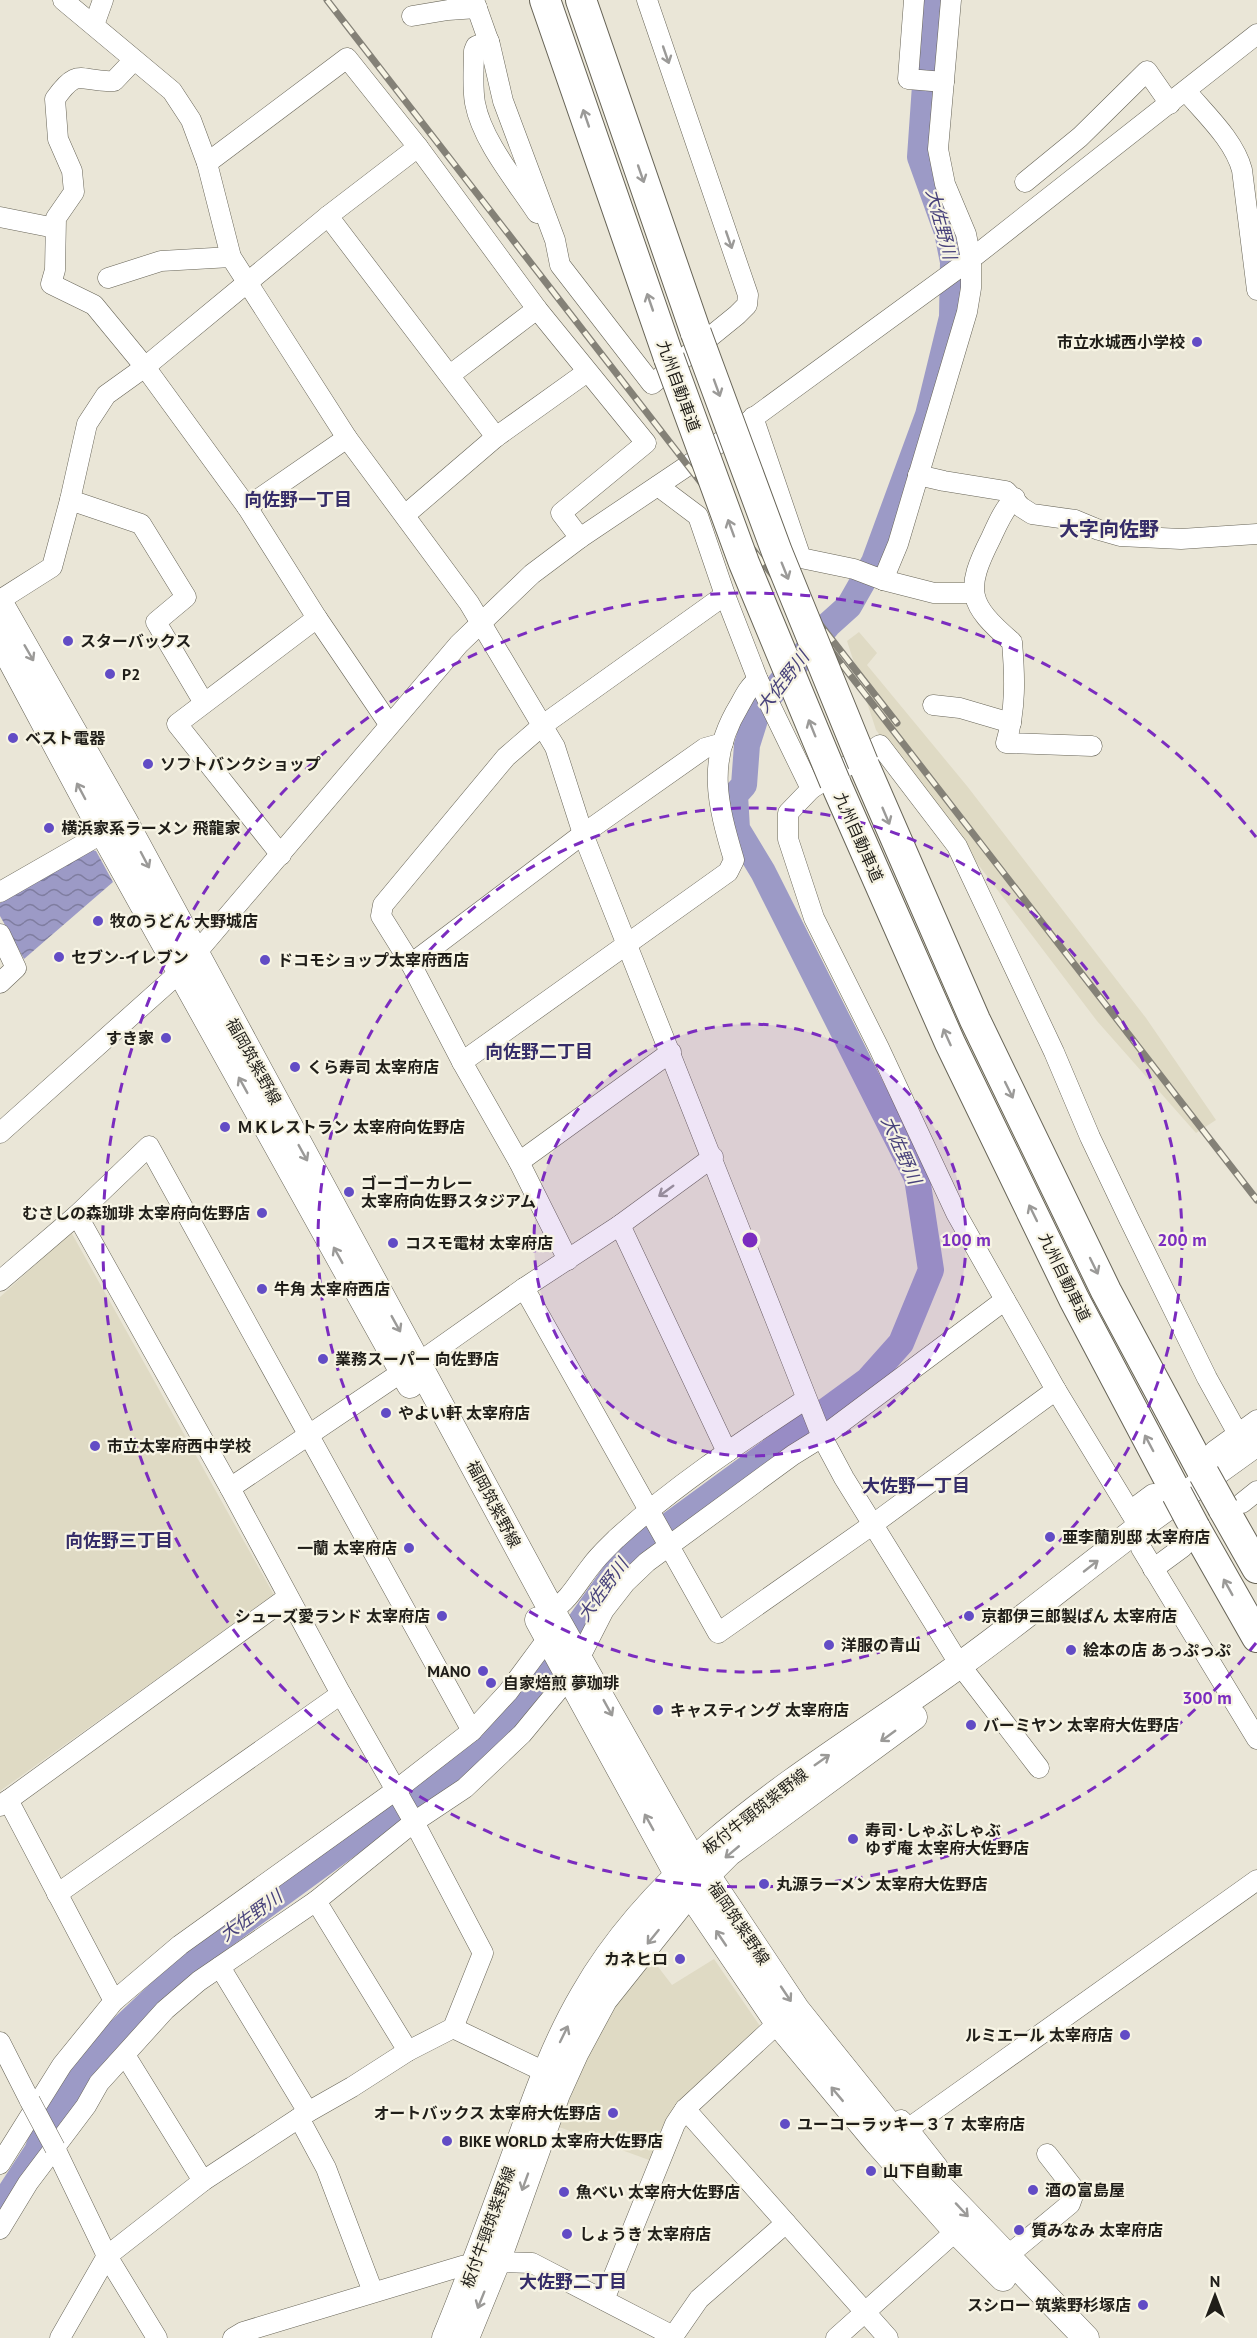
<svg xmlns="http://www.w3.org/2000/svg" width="1257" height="2338" viewBox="0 0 1257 2338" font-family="'PT Sans','Noto Sans JP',sans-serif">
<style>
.built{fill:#dfdac4}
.water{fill:url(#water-waves)}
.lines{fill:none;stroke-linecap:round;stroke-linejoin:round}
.river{stroke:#9c9ac6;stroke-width:26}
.minor-casing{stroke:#676457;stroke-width:21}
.major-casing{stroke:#676457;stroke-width:27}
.highway-casing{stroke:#676457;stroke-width:32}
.minor{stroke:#fff;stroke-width:20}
.major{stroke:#fff;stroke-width:26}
.highway{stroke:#fff;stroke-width:30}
.rail-casing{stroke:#848177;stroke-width:7}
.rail{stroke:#f7f4e4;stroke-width:4.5;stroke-dasharray:14;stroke-linecap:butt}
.minor-bridge-casing{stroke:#676457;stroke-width:21;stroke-linecap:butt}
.highway-bridge-casing{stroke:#676457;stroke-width:32;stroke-linecap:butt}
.minor-bridge{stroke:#fff;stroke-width:20}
.highway-bridge{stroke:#fff;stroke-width:30}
.oneway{stroke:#9b9a98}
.ring{fill:none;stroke:#7b2cbf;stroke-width:3;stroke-dasharray:10 8}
.poi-dot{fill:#624cc5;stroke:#f7f4e4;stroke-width:2}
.labels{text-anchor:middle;stroke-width:4.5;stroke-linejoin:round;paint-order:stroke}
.poi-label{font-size:16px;font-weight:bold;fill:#201e19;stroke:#f7f4e4;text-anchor:start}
.street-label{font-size:16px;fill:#201e19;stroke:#f7f4e4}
.water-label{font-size:18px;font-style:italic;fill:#48427b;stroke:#f7f4e4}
.neighbourhood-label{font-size:18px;font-weight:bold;fill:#362d69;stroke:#f7f4e4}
.quarter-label{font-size:20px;font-weight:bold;fill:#362d69;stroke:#f7f4e4}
.centre{fill:#7b2cbf;stroke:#f7f4e4;stroke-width:3}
.ring-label{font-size:18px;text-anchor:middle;font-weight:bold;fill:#7b2cbf;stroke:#f7f4e4;stroke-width:4.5;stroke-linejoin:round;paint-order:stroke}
</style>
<defs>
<pattern id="water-waves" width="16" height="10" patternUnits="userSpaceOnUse" patternTransform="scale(1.5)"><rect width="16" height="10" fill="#9c9ac6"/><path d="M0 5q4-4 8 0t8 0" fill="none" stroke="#7f7da0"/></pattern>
</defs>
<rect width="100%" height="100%" fill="#eae6d7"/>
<g class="built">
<path d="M859,632L877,653L867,665L967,786L1146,1018L1216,1120L1196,1133L1097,1021L876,730L847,641Z"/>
<path d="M71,1232L274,1595L0,1791V1297Z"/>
<path d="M652,1959L672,1985L714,1959L762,2029L715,2067L687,2098L670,2119L649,2160L559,2127L584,2061L611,2013Z"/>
</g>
<path class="water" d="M89,849L96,851L113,882L24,959L0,916V903Z"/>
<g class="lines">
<path class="river" d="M0,2208L37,2151L51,2114L117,2033L207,1948L503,1732L627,1556L868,1380L901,1343L931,1270L917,1178L763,872L737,829L735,795L744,785L747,745L758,710L829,624L849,606L874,562L928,415L952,317L953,262L947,232L920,157L931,0"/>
<defs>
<g id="minor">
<path d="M63,0L172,91L191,120L207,163L231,257L347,438L469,603L555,747L583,834L822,1437L844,1478L960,1665L1039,1768"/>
<path d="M474,0L490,45L503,101L555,240L560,265L652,384L737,315L747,305L748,295L647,0"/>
<path d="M914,0L908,79L944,82"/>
<path d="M412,16L448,10L477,8"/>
<path d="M94,25L103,0"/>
<path d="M489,41L476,46L474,51C474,68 472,86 475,103C482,141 516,181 537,213"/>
<path d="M134,60L114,81C80,83 79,65 55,99L58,139L72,171L74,192L56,218L55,270L51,284L94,305L145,367L247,507L317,618L389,724"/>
<path d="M1186,91C1206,115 1234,140 1242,170L1257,290"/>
<path d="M207,163L347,58L418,147L537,309L646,443L561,513L580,538"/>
<path d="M1025,182L1080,137L1147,71L1170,104"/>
<path d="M328,216L496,437"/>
<path d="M0,217L55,228"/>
<path d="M108,278L161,261L231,257"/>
<path d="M450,375L537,309"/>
<path d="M753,417L801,558L854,569L883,580L934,593H973"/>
<path d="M918,475L944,481L1006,491L1021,507L1032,514L1075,520L1099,530L1120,536L1181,539L1257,534"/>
<path d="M658,486L698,516L725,595L758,680L811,789"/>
<path d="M1015,498C1004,508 997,525 991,538C964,591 968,604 1012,642C1015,677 1016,709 1006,743L1092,746"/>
<path d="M70,500L141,524L186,597L156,622L204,703"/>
<path d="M247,507L347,438"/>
<path d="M405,515L496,437L587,372"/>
<path d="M883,580L898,544L967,312L971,288V259L966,234L945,184L938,149L951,0"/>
<path d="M0,600L52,567L70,500L87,424L106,395L145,367L328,216L418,147"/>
<path d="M933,705L960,708L1011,723"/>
<path d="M281,855L177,724L317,618"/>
<path d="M0,892L103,833"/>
<path d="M0,934L16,968L0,983"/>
<path d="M411,964L583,834L705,748L723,743"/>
<path d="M462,1062L728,872L734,860C717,803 706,760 739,706C744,697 749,686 758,680"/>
<path d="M0,1133L180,972L459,644L532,574L580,538L693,462L971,259L1257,34"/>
<path d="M519,1162L671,1052"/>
<path d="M620,1225L727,1452"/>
<path d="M568,1260L519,1162L462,1062L411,964L381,916L383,905L506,757L543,725L725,595"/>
<path d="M0,1281L77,1215L149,1146L472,1731"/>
<path d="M524,1288L718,1633L872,1525L1056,1390"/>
<path d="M418,1363L524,1288L620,1225L713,1157"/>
<path d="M1214,1451L1257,1420"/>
<path d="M230,1488L402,1372"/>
<path d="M1242,1503L1257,1491"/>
<path d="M1130,1511L1153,1494"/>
<path d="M1140,1528L1056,1390L956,1213L879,1048L814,918L788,839V813L811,789L880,745L957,846L1054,1052L1090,1137L1129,1219L1207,1378L1238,1434"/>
<path d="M1141,1548L1257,1739"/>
<path d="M1153,1569L1183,1547"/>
<path d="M552,1611C570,1599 578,1582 591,1566C598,1556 608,1547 616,1539C674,1486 741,1442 806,1399"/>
<path d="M580,1657L604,1610L625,1583L647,1562L793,1455L822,1437L1005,1300"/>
<path d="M8,1800L114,2001"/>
<path d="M0,1806L288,1597"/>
<path d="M57,1894L341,1694"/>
<path d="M316,1901L408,2051"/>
<path d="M220,1967L308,2112"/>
<path d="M453,2028L545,2072"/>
<path d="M0,2042L30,2101"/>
<path d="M125,2055L203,2181"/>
<path d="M685,2109L888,2338"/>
<path d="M299,2118L326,2168L373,2292"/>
<path d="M901,2120L938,2167"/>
<path d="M909,2128L1257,1880"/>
<path d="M55,2148L107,2256L157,2338"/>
<path d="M0,2164L62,2065L114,2001L180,1945L396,1790L472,1731L508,1692L548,1638"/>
<path d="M0,2229L28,2183L86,2106L99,2083L165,2010L199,1981L316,1901L414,1822L465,1788L522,1734L569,1677"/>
<path d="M1006,2257L1070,2204L1075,2190L1047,2154"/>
<path d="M604,2300L675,2124L685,2109L778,2023"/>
<path d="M60,2338L107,2256L203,2181L308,2112L352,2087L408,2051L453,2028L483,1953L414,1822L341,1694L230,1488L77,1215"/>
<path d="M233,2338L243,2332L462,2266L497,2262L532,2263L673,2336"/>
<path d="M672,2338L699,2299L786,2223"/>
<path d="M836,2338L956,2231"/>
</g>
<g id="major">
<path d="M0,603L124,820L552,1611L693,1860L707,1875L797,2010L932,2178L1086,2338"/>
<path d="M0,640L103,833L410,1385"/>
<path d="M538,1620L677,1874L778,2023L876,2141L956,2231L1003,2278"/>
<path d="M445,2338C470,2278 492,2217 514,2157C534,2102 553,2046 583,1995C669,1845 825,1763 961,1664C1022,1620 1080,1572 1140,1527C1179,1499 1218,1471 1257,1443"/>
<path d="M466,2338L497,2262L557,2094L576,2052L604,2000L690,1892L729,1853L914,1717"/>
</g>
<g id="highway">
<path d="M545,0L669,358"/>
<path d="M581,0L696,333"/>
<path d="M863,763L975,1020L1106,1291L1204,1474"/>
<path d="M835,782L950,1043L1074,1299L1177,1494"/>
<path d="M1223,1508L1257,1568"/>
<path d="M1195,1528L1257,1637"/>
</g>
</defs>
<use href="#minor" class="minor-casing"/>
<use href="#major" class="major-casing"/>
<use href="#highway" class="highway-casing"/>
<use href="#minor" class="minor"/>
<use href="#major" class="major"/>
<use href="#highway" class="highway"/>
<defs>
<g id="rail">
<path d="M327,0L1257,1200"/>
<path d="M790,586L897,723"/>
</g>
</defs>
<use href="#rail" class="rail-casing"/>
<use href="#rail" class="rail"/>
<defs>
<path id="minor-bridge" d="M30,2101L55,2148"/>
<g id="highway-bridge">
<path d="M696,333L777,552L863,763"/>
<path d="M669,358L744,563L835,782"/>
<path d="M1204,1474L1223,1508"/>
<path d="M1177,1494L1195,1528"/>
</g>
</defs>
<use href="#minor-bridge" class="minor-bridge-casing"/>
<use href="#highway-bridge" class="highway-bridge-casing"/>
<use href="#minor-bridge" class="minor-bridge"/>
<use href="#highway-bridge" class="highway-bridge"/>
</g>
<defs><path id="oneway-shaft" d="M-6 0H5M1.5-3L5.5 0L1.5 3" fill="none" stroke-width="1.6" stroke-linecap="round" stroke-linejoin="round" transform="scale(1.5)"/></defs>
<g class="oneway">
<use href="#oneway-shaft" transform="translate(666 55) rotate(71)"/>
<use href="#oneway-shaft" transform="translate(586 118) rotate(-109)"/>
<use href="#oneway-shaft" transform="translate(641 174) rotate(71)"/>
<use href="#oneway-shaft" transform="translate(729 240) rotate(71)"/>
<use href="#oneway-shaft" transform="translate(650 302) rotate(-109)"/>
<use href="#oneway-shaft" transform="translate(717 388) rotate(70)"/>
<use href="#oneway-shaft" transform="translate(731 528) rotate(-110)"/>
<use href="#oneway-shaft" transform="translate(785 571) rotate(68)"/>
<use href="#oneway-shaft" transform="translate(29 653) rotate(60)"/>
<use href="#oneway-shaft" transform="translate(812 728) rotate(-112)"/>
<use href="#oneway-shaft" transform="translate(81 791) rotate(-118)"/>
<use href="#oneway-shaft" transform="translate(886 816) rotate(67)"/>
<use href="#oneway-shaft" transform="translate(145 860) rotate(62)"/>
<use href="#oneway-shaft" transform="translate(947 1037) rotate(-114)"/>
<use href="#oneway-shaft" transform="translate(243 1085) rotate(-119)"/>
<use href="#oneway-shaft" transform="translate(1009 1090) rotate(64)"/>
<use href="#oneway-shaft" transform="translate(303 1153) rotate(61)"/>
<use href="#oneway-shaft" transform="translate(666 1191) rotate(144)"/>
<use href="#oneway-shaft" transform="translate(1033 1213) rotate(-116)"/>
<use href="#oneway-shaft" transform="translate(338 1255) rotate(-119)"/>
<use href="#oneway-shaft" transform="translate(1094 1266) rotate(64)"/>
<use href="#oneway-shaft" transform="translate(396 1324) rotate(61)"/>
<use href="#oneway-shaft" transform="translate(1149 1443) rotate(-118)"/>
<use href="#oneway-shaft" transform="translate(1091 1566) rotate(-38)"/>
<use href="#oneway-shaft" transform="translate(1228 1587) rotate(-119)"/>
<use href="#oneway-shaft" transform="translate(608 1708) rotate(61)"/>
<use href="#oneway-shaft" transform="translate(888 1736) rotate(144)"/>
<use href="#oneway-shaft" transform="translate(822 1760) rotate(-35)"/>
<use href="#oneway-shaft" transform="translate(649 1822) rotate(-119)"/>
<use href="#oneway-shaft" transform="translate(732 1852) rotate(140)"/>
<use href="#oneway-shaft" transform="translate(653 1937) rotate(129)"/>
<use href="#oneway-shaft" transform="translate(721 1938) rotate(-124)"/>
<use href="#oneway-shaft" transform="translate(786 1994) rotate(56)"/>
<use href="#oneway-shaft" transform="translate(564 2034) rotate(-64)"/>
<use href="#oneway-shaft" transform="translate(837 2094) rotate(-130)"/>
<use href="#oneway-shaft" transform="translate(525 2182) rotate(110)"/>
<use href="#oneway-shaft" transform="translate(962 2210) rotate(47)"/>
<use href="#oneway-shaft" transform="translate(481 2300) rotate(112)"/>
</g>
<circle cx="750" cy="1240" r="216" fill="#7b2cbf" fill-opacity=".12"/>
<g class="ring">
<circle cx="750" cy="1240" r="216"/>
<circle cx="750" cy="1240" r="432"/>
<path d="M1256 1643A647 647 0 1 1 1256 837"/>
</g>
<g class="poi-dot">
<circle cx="1197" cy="342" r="6"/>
<circle cx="68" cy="641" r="6"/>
<circle cx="110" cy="674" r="6"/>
<circle cx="13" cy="738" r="6"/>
<circle cx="148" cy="764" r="6"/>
<circle cx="49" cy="828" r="6"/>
<circle cx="98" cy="921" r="6"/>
<circle cx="59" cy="957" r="6"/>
<circle cx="265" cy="960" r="6"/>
<circle cx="166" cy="1038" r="6"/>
<circle cx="295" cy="1067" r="6"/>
<circle cx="225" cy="1127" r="6"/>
<circle cx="349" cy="1192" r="6"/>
<circle cx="262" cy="1213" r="6"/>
<circle cx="393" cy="1243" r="6"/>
<circle cx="262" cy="1289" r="6"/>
<circle cx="323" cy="1359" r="6"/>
<circle cx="386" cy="1413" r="6"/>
<circle cx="95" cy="1446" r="6"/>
<circle cx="1050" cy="1537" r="6"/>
<circle cx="409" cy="1548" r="6"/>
<circle cx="442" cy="1616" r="6"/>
<circle cx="969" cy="1616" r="6"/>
<circle cx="829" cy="1645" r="6"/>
<circle cx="1071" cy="1650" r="6"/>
<circle cx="483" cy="1671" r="6"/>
<circle cx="491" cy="1683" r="6"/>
<circle cx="658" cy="1710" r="6"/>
<circle cx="971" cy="1725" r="6"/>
<circle cx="853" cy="1839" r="6"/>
<circle cx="764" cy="1884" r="6"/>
<circle cx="680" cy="1959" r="6"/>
<circle cx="1125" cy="2035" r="6"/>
<circle cx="613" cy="2113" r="6"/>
<circle cx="785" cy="2124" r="6"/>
<circle cx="447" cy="2141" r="6"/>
<circle cx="871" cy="2171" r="6"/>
<circle cx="1033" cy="2190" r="6"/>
<circle cx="564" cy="2192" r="6"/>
<circle cx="1019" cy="2230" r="6"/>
<circle cx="567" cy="2234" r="6"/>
<circle cx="1143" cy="2305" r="6"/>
</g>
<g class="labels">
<g class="poi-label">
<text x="1185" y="348" text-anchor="end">市立水城西小学校</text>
<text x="80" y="647">スターバックス</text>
<text x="122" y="680">P2</text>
<text x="25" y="744">ベスト電器</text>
<text x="160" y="770">ソフトバンクショップ</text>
<text x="61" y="834">横浜家系ラーメン 飛龍家</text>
<text x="110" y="927">牧のうどん 大野城店</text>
<text x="71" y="963">セブン-イレブン</text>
<text x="277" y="966">ドコモショップ太宰府西店</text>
<text x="154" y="1044" text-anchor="end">すき家</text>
<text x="307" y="1073">くら寿司 太宰府店</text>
<text x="237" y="1133">ＭＫレストラン 太宰府向佐野店</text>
<text x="361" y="1189">ゴーゴーカレー<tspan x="361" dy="18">太宰府向佐野スタジアム</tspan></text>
<text x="250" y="1219" text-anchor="end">むさしの森珈琲 太宰府向佐野店</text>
<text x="405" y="1249">コスモ電材 太宰府店</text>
<text x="274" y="1295">牛角 太宰府西店</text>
<text x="335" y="1365">業務スーパー 向佐野店</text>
<text x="398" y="1419">やよい軒 太宰府店</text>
<text x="107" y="1452">市立太宰府西中学校</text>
<text x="1062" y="1543">亜李蘭別邸 太宰府店</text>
<text x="397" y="1554" text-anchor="end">一蘭 太宰府店</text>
<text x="430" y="1622" text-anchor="end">シューズ愛ランド 太宰府店</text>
<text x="981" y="1622">京都伊三郎製ぱん 太宰府店</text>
<text x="841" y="1651">洋服の青山</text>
<text x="1083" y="1656">絵本の店 あっぷっぷ</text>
<text x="471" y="1677" text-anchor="end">MANO</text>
<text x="503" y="1689">自家焙煎 夢珈琲</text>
<text x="670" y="1716">キャスティング 太宰府店</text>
<text x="983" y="1731">バーミヤン 太宰府大佐野店</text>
<text x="865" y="1836">寿司･しゃぶしゃぶ<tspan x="865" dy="18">ゆず庵 太宰府大佐野店</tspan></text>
<text x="776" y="1890">丸源ラーメン 太宰府大佐野店</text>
<text x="668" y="1965" text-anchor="end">カネヒロ</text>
<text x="1113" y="2041" text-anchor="end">ルミエール 太宰府店</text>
<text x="601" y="2119" text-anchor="end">オートバックス 太宰府大佐野店</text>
<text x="797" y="2130">ユーコーラッキー３７ 太宰府店</text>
<text x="459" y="2147">BIKE WORLD 太宰府大佐野店</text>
<text x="883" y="2177">山下自動車</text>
<text x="1045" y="2196">酒の富島屋</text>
<text x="576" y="2198">魚べい 太宰府大佐野店</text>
<text x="1031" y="2236">質みなみ 太宰府店</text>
<text x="579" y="2240">しょうき 太宰府店</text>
<text x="1131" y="2311" text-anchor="end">スシロー 筑紫野杉塚店</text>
</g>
<g class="street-label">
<text transform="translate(679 386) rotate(70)" y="6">九州自動車道</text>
<text transform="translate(859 837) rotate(66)" y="6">九州自動車道</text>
<text transform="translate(254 1061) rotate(61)" y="6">福岡筑紫野線</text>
<text transform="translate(1065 1277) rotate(64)" y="6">九州自動車道</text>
<text transform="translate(494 1504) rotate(62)" y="6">福岡筑紫野線</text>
<text transform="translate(755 1811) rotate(-38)" y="6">板付牛頸筑紫野線</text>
<text transform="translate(739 1923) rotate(56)" y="6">福岡筑紫野線</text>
<text transform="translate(488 2227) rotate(-70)" y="6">板付牛頸筑紫野線</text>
</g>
<g class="water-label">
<text transform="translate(941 224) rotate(75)" y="6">大佐野川</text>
<text transform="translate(783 682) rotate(-52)" y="6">大佐野川</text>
<text transform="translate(901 1150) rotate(66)" y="6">大佐野川</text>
<text transform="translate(603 1590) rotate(-54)" y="6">大佐野川</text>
<text transform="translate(251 1916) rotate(-36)" y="6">大佐野川</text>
</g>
<g class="neighbourhood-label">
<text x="298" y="506">向佐野一丁目</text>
<text x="539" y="1058">向佐野二丁目</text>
<text x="916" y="1492">大佐野一丁目</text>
<text x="119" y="1547">向佐野三丁目</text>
<text x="573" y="2288">大佐野二丁目</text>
</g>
<g class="quarter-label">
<text x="1109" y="536">大字向佐野</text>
</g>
</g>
<circle cx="750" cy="1240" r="9" class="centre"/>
<g class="ring-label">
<text x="966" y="1246">100 m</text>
<text x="1182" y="1246">200 m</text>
<text x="1207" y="1704">300 m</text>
</g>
<g transform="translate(1215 2296)" stroke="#f7f4e4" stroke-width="4.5" paint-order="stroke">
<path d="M0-4.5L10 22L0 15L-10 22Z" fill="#201e19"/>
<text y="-9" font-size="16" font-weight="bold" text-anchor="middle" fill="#201e19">N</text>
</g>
</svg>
